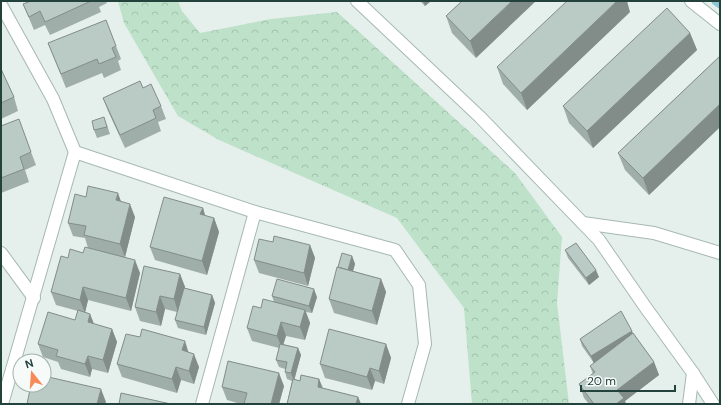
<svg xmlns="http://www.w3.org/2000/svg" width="721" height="405" viewBox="0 0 721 405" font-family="'DM Sans',sans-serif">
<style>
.forest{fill:url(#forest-crowns)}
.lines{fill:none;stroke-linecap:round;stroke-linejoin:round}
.stream{stroke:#8cc6d6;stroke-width:9}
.minor-casing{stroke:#a7b8b3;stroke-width:14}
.minor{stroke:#fff;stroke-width:12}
.wall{fill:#a0aea9}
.shaded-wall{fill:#828d89}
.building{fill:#bacac4;stroke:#828d89}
</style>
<defs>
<pattern id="forest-crowns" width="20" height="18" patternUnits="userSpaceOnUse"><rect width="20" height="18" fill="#bee1c9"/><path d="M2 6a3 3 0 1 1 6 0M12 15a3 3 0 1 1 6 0" fill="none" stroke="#a3c2ae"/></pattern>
</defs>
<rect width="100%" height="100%" fill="#e5efeb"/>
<path class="forest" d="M118,1H178L182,11L200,33L271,19L337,12L515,173L562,237L557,303L569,404H472L464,308L397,218L219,140L178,116L124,23Z"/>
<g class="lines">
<path class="stream" d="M716,1L720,4"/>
<defs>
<g id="minor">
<path d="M357,1L480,117L599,240L646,308L693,373L713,404"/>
<path d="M691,1L720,24"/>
<path d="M1,5L53,99L75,152"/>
<path d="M583,223L654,233L720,253"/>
<path d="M1,253L34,298"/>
<path d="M2,404L75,152L255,212L395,250L419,285L425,344L408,404"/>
<path d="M202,404L255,212"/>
<path d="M689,404L693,373"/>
</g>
</defs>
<use href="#minor" class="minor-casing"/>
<use href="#minor" class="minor"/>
</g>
<g class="wall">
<path d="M31,1H106L107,3L99,7L101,12L50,35L45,25L34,30L23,4Z"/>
<path d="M420,1H431L425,6Z"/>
<path d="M462,1L476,58L452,33L446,16Z"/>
<path d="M630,12L527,110L503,84L497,67Z"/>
<path d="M690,33L697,50L593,148L569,123L563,106Z"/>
<path d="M48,43L116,46L121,59L118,61L121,70L104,78L102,73L66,88Z"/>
<path d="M720,56V127L649,195L625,170L618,153Z"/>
<path d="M1,69L14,97L18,111L1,119Z"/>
<path d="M143,88L161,106L166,119L158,122L161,131L125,148L108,111L103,98Z"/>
<path d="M107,125L110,134L97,138L94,130Z"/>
<path d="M1,126L31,152L36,165L25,170L29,182L1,193Z"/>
<path d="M86,197L121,202L135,217L125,257L140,273L131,311L88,300L85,312L90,314L94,324L112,329L117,342L108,373L92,369L90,377L61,369L58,362L43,357L38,344L75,320L78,311L56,305L51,292L68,258L83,253L88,248L85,238L73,236L68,223Z"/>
<path d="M203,208L205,216L214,218L219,232L207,275L155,260L150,247Z"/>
<path d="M273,242L310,245L315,258L308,286L259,273L254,260Z"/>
<path d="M565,250L599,277L589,285L568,258Z"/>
<path d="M352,256L355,264L353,271L381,279L386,292L377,325L334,313L329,299L338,267Z"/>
<path d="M180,274L185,287L184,288L212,295L215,303L206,335L178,328L175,320L177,312L165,309L161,326L140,321L135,307Z"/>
<path d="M272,296L317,297L312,313L306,312L310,323L305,340L286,336L283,344L298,348L301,355L294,379L300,381L319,379L323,388L358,397L361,404H287L292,381L287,379L285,372V369L279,367L276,360L279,348L252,341L247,328L261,308L274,302Z"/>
<path d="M634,335L654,362L659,375L625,401L626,404H589L584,398L579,384L593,374L590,366L594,363L582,346L580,339Z"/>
<path d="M386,344L391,358L384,384L375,381L372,390L325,378L320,364Z"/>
<path d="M189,352L199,367L194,384L181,380L177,393L122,377L117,364Z"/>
<path d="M284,386L279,404H241L227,400L222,387Z"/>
</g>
<g class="shaded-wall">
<path d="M423,1H431L425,6Z"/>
<path d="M512,1H536L476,58L470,41Z"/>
<path d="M617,1H627L630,12L527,110L521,93Z"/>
<path d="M690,33L697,50L593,148L587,131Z"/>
<path d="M720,104V127L649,195L643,178Z"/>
<path d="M118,193L123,207L116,200Z"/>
<path d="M130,204L135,217L125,257L120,244Z"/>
<path d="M203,208L207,222L200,214Z"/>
<path d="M214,218L219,232L207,275L202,261Z"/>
<path d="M310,245L315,258L308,286L304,273Z"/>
<path d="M352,256L355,264L351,278L348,270Z"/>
<path d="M135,260L140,273L131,311L126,298Z"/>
<path d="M596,270L599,277L589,285L586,278Z"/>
<path d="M180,274L185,287L178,312L174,299Z"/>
<path d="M381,279L386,292L377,325L372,311Z"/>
<path d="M83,287L88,300L85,313L80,300Z"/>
<path d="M314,289L317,297L312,313L309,306Z"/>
<path d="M212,295L215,303L206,335L204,327Z"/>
<path d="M160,296L165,309L161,326L156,312Z"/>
<path d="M305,310L310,323L305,340L300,327Z"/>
<path d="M90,314L95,327L88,322Z"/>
<path d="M281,322L286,336L282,349L277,336Z"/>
<path d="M112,329L117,342L108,373L103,360Z"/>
<path d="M632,331L635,338L594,364L591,356Z"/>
<path d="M185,341L189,354L182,350Z"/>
<path d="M386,344L391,358L384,384L379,371Z"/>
<path d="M298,348L301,355L294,381L291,373Z"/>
<path d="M194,354L199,367L194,384L189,371Z"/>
<path d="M88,356L92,369L90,377L85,364Z"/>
<path d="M654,362L659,375L625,401L626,404H616L617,390Z"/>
<path d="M176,367L181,380L177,393L172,379Z"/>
<path d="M370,368L375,381L372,390L367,377Z"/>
<path d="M279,373L284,386L279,404H271Z"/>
<path d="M319,379L324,392L318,387Z"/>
<path d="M101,389L106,402L105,404H97Z"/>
<path d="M358,397L361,404H356Z"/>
</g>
<g class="building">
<path d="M31,1H91L45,22L40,11L29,17L23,4Z"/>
<path d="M462,1H512L470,41L446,16Z"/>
<path d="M567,1H617L521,93L497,67Z"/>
<path d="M667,8L690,33L587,131L563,106Z"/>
<path d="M106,20L116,46L112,48L116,57L99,64L97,59L61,74L48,43Z"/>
<path d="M720,56V104L643,178L618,153Z"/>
<path d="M1,69L14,97L1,103Z"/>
<path d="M140,81L143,88L151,84L161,106L153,110L156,118L120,135L103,98Z"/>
<path d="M104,117L107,127L94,130L92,121Z"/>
<path d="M19,119L31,152L20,157L24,169L1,178V126Z"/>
<path d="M88,186L118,193L116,200L130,204L120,244L84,235L86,226L68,223L75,194L86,197Z"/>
<path d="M164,197L203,208L200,214L214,218L202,261L150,247Z"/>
<path d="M274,236L310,245L304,273L254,260L259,239L273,242Z"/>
<path d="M576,243L596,270L586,278L565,250Z"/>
<path d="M85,247L135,260L126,298L83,287L80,300L51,292L61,256L68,258L70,249L83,253Z"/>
<path d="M342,253L352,256L348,270L338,267Z"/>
<path d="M144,266L180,274L174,299L160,296L156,312L135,307Z"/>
<path d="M337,267L381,279L372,311L329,299Z"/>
<path d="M277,279L314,289L309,306L272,296Z"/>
<path d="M184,288L212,295L204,327L175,320Z"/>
<path d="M263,299L305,310L300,327L281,322L277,336L247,328L253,306L261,308Z"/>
<path d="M78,310L90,314L88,322L112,329L103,360L88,356L85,364L56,356L58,350L38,344L48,312L75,320Z"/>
<path d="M621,311L632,331L591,356L580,339Z"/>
<path d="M142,329L185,341L182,350L194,354L189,371L176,367L172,379L117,364L126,334L140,337Z"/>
<path d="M329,329L386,344L379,371L370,368L367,377L320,364Z"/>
<path d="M633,333L654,362L617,390L624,398L616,404H594L579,384L595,372L590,366Z"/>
<path d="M280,344L298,348L291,373L285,372L287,362L276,360Z"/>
<path d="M228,361L279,373L271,404H244L247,393L222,387Z"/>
<path d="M301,375L319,379L318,387L358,397L356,404H287L293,379L300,381Z"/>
<path d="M44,376L101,389L97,404H27L31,385H44Z"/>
<path d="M121,393L171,404H119Z"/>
</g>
<rect width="721" height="405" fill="none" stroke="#23423c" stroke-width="4"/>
<g transform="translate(32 373) rotate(343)"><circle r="19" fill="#f6fbf9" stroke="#a2b1ad"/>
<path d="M0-3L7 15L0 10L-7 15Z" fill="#f88a5a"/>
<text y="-6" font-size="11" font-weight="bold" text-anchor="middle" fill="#23423c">N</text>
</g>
<path d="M581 385v6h94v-6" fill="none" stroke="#23423c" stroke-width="2"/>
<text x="587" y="385" font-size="12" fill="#23423c" stroke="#f6fbf9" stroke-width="3" paint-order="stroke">20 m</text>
</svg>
